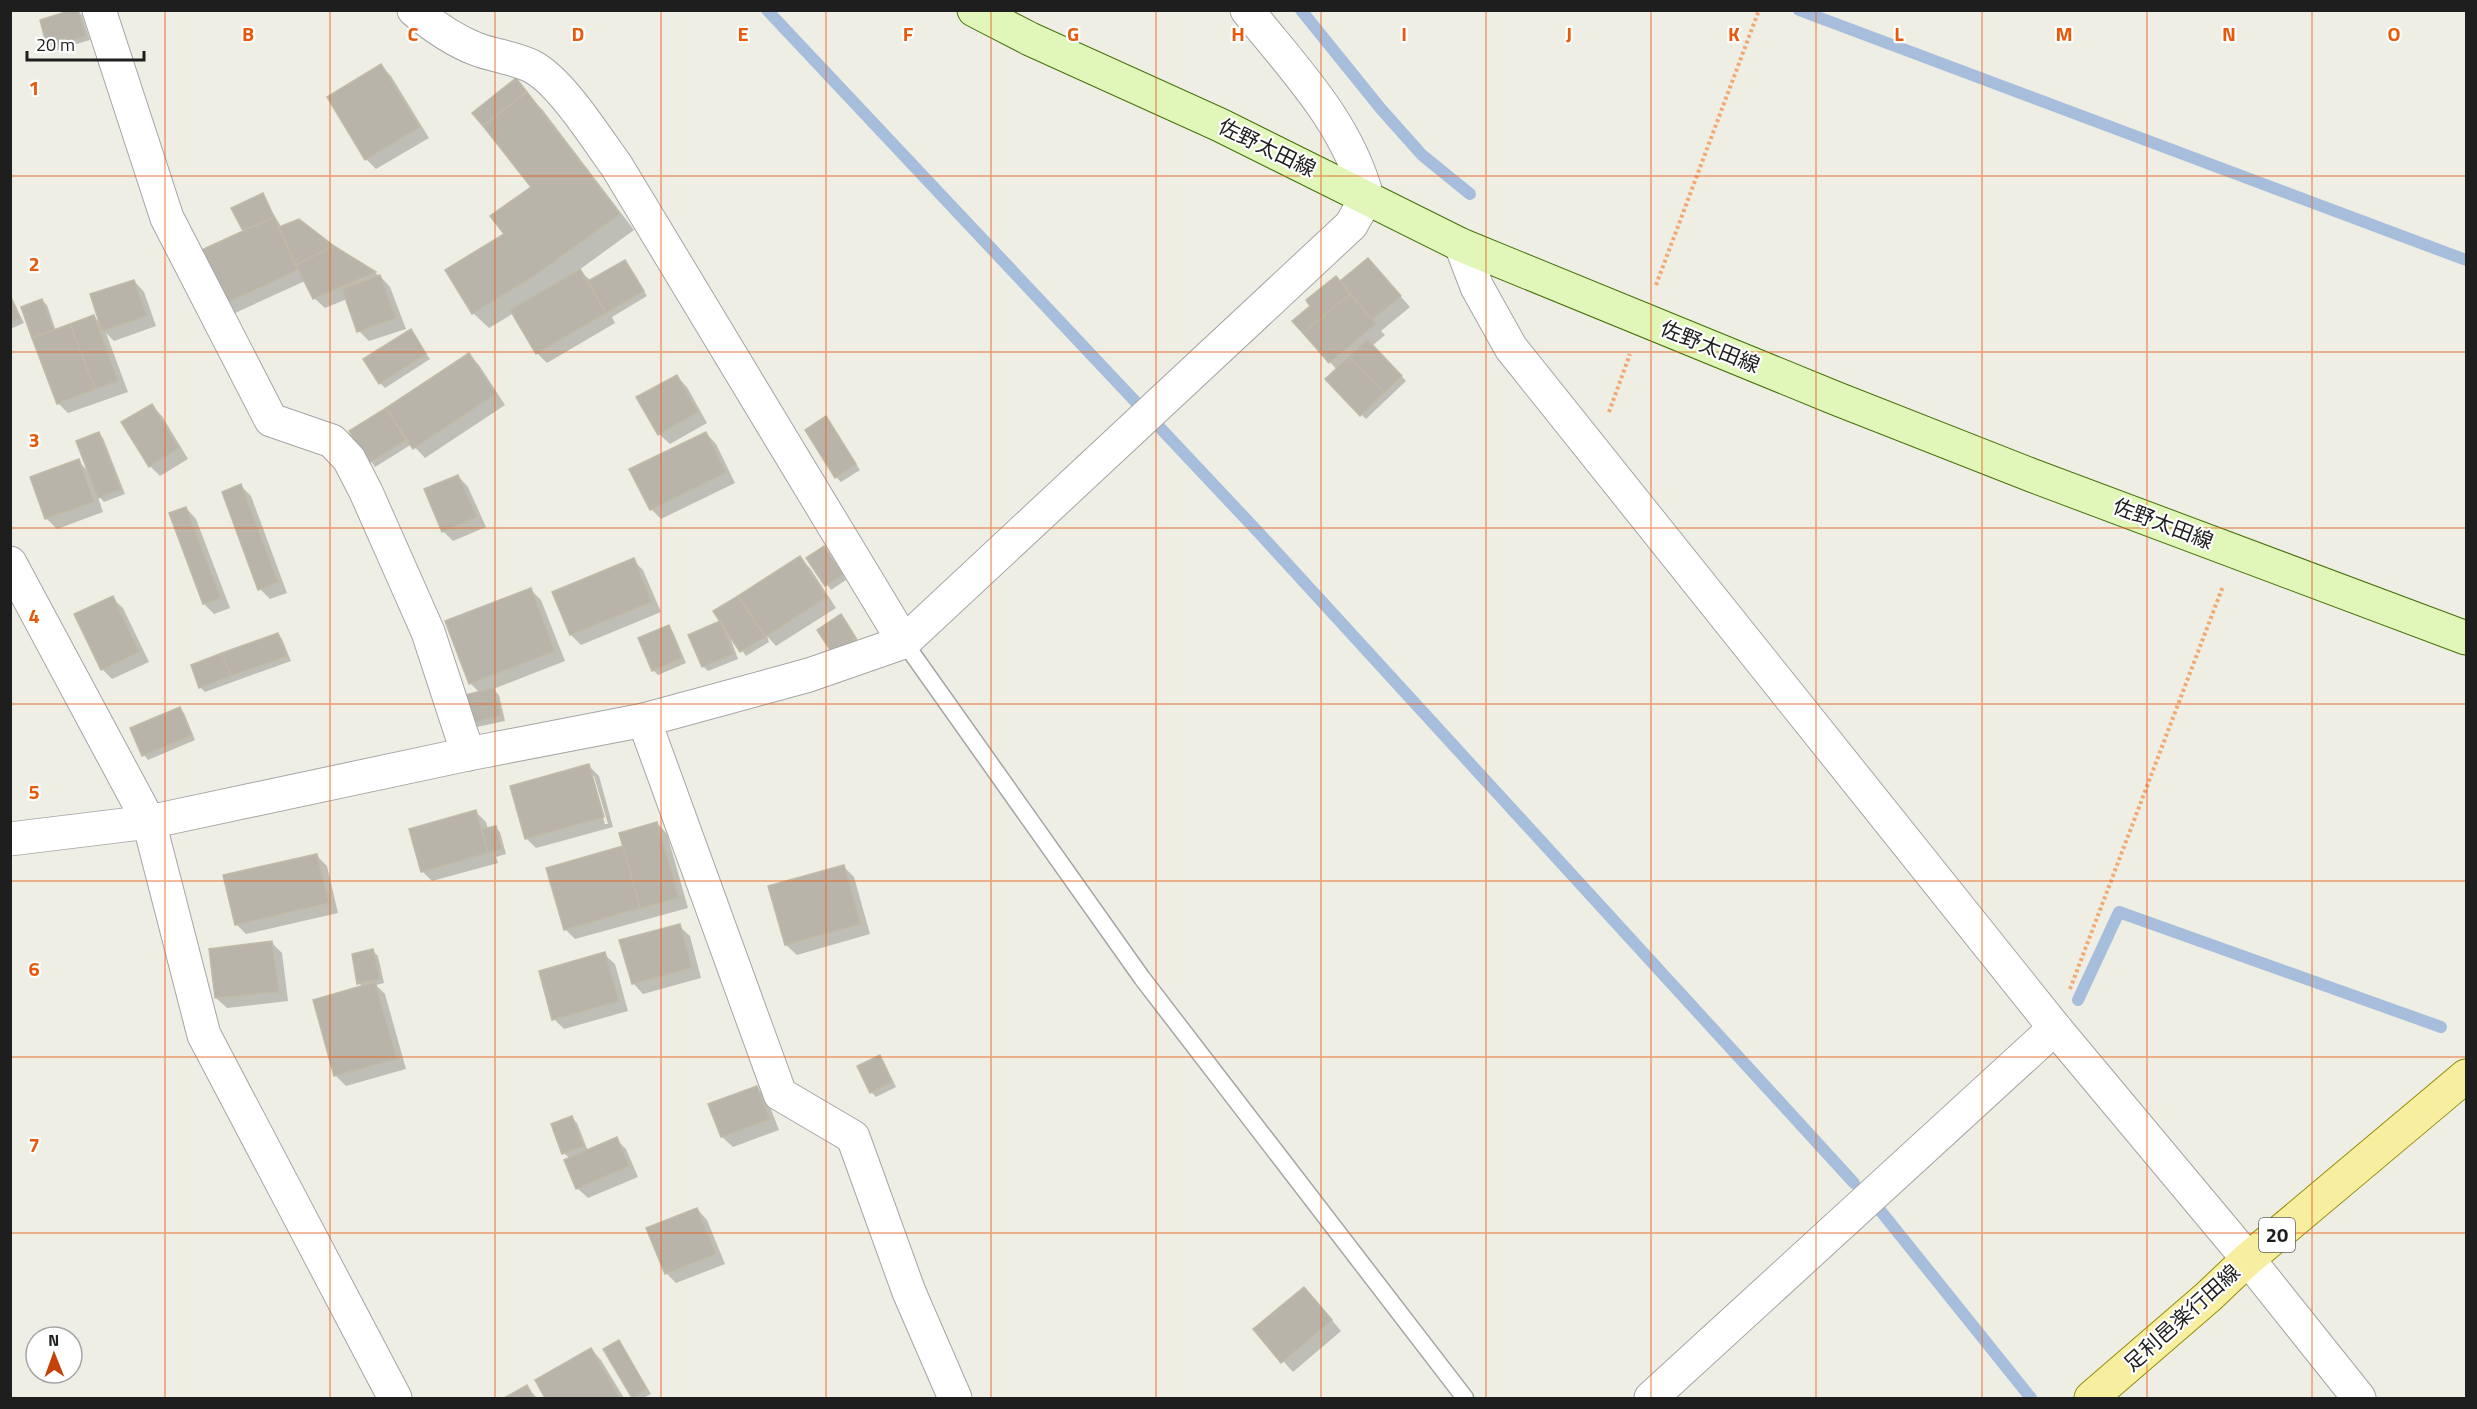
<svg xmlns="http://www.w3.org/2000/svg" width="2477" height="1409" viewBox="0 0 2477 1409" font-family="'Titillium Web','Noto Sans JP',sans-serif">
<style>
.shadow{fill:#0003;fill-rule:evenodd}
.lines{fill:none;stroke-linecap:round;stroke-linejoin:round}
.stream{stroke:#a6bedb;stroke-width:12}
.building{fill:#b8b4aa;stroke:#c0baa7;stroke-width:1.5}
.service-casing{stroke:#a5a5a5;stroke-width:19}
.minor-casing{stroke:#a5a5a5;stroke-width:35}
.tertiary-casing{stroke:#a5a5a5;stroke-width:35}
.secondary-casing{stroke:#457109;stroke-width:35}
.primary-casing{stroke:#928f06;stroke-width:35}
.path{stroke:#f4a770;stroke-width:4;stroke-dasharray:3 3;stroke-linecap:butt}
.service{stroke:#fff;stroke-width:16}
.minor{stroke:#fff;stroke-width:33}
.tertiary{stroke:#fff;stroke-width:33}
.secondary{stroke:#e1f7ba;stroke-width:33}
.primary{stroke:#f8eea0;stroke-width:33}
.grid{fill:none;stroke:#e8590c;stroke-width:1.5;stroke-opacity:0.55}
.labels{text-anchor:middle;stroke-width:4.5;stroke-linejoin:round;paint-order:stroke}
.shield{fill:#fff;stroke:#626262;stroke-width:1.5}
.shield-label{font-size:20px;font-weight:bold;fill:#1e1e1e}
.street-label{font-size:21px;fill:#1e1e1e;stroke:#fff}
.grid-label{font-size:20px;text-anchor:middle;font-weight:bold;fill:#e8590c;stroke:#fff;stroke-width:4.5;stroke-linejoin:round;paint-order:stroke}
</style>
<rect width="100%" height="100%" fill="#efeee4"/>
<g class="shadow">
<path d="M77,11L82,15L90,40L53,51L49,46Z"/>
<path d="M381,66L391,76L429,138L376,169L366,159Z"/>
<path d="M531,99L542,109L634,230L579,270L591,281L625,262L647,296L612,317L615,323L547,363L537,353L514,313L489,328L473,313L506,235L533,187Z"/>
<path d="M262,195L282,228L334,247L380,276L390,287L406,329L369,341L359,331L347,299L325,308L314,298L305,281L235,313L225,303L245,232L233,208Z"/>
<path d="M1368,260L1410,307L1381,331L1385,335L1372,346L1406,381L1366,419L1327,380L1337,370L1330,362L1340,283Z"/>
<path d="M134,281L144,292L156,326L114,341L106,333L128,392L68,413L58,403L42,300L47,305L56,331L94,317L102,325Z"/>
<path d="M10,294L24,323L10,329Z"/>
<path d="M410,331L430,359L385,388L380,383Z"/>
<path d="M468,355L479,365L505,405L425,458L412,444L375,467L351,432L386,410L390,414Z"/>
<path d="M677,377L687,387L707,423L670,444L659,434Z"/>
<path d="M152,406L162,416L188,459L160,476L150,466Z"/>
<path d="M826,418L860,470L841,482L836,477Z"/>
<path d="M706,433L716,444L735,483L661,519L651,509Z"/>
<path d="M99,434L103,438L125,494L104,502L97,494L103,512L57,529L46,518L78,461L90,473Z"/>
<path d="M458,476L468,487L486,527L453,541L443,531Z"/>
<path d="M241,486L251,496L287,593L270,599L260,589Z"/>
<path d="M186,508L196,519L230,608L214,614L204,604Z"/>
<path d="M829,553L846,580L831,590L808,558Z"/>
<path d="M799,558L810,568L836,608L776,646L767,636L769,642L746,656L728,631L738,659L708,671L703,666L690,635L723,622Z"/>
<path d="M633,560L643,570L661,612L581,645L571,635Z"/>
<path d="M531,590L541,600L565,661L493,689L499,695L505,721L477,727L472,722L480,693L470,683Z"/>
<path d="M112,598L123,608L149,662L112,679L102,669Z"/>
<path d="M841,616L860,643L838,657Z"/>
<path d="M668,627L673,632L686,663L658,675L653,670Z"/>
<path d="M278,634L282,639L291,661L205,692L200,687Z"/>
<path d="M179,709L184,713L195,740L148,760L144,755Z"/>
<path d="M589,766L599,776L613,827L536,848L526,838ZM591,776H594L608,824H605Z"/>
<path d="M476,812L486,822L488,829L495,827L500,832L506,854L496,857L498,863L432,881L422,871Z"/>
<path d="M657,823L667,834L688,908L575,939L565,929L625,847Z"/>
<path d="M317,856L327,866L338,913L246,934L236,924Z"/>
<path d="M844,867L854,877L870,934L797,955L786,945Z"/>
<path d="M679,926L690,936L701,978L643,994L633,983Z"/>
<path d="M272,943L282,953L288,1001L227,1008L216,998Z"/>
<path d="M373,951L378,956L384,983L376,985L385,994L406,1069L346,1086L336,1076L314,1001L363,987L359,983Z"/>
<path d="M604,954L615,964L628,1011L564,1029L554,1019Z"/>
<path d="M880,1057L884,1062L896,1087L876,1097L871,1092Z"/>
<path d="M757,1088L767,1099L779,1130L733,1147L722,1137L710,1105Z"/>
<path d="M572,1118L577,1123L588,1151L616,1139L626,1149L638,1177L588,1198L577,1188L570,1159L564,1153Z"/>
<path d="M697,1209L707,1220L725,1264L676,1283L666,1273Z"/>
<path d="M1314,1299L1341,1331L1293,1372L1255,1329Z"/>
<path d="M619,1342L651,1394L643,1398L633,1397Z"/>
<path d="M591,1349L601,1360L624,1398H547L537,1381Z"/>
<path d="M527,1387L537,1398H507Z"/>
</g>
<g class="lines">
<g class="stream">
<path d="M767,10L1260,534L1854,1183"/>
<path d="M1301,10L1381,109L1422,155L1470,194"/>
<path d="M1799,10L2466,260"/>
<path d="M2078,1000L2119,912L2441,1027"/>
<path d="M1875,1204L2031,1398"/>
</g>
</g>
<g class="building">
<path d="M72,10H78L86,36L47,47L40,20Z"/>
<path d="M381,64L420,127L365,160L327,97Z"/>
<path d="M516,78L527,92L483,126L472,113Z"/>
<path d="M527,92L620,214L534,276L472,314L445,270L504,234L490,216L531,187L483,126Z"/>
<path d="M263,193L274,217L243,231L231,208Z"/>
<path d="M274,217L298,270L224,304L199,251Z"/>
<path d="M299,219L334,246L296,265L279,227Z"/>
<path d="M334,246L376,272L313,299L296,265Z"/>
<path d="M1368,258L1401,296L1372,320L1340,281Z"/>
<path d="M625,260L644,291L606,313L588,281Z"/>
<path d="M580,269L606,313L536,354L510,310Z"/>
<path d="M380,275L396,318L357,332L342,289Z"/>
<path d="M1336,276L1350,294L1303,333L1292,321L1310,306L1306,300Z"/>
<path d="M134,280L147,316L102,331L90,294Z"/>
<path d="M1350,294L1376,324L1329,363L1303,333Z"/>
<path d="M10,295L20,318L10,322Z"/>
<path d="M42,299L54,330L32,338L21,307Z"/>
<path d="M94,315L118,381L95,389L70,324Z"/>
<path d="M70,324L95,389L57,404L32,338Z"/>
<path d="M411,329L426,354L379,384L363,359Z"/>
<path d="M1367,339L1402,376L1384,393L1349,357Z"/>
<path d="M469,353L496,394L413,449L386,408Z"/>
<path d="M1349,357L1384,393L1360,416L1325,379Z"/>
<path d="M677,375L698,412L658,435L636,397Z"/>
<path d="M152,404L179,448L149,467L121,422Z"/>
<path d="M386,408L406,440L369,463L349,431Z"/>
<path d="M826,416L856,464L835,478L805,430Z"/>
<path d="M99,432L121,489L98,498L76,441Z"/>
<path d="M706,432L726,473L650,510L629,469Z"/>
<path d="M79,459L94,502L45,519L30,477Z"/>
<path d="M458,475L477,517L442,532L424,489Z"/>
<path d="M241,484L278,582L258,590L222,492Z"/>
<path d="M186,507L221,598L203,604L169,513Z"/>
<path d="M824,546L843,575L825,586L806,558Z"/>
<path d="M800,556L827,597L765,637L738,596Z"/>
<path d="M634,558L652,602L570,635L552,592Z"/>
<path d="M531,588L555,651L469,684L445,621Z"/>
<path d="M113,596L139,652L101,670L74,614Z"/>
<path d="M738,596L765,637L740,652L713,611Z"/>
<path d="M841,614L856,638L832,653L817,630Z"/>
<path d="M720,621L734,654L702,667L688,635Z"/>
<path d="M669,625L682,658L652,671L638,638Z"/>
<path d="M278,633L287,656L231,676L222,653Z"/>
<path d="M222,653L231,676L199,688L191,665Z"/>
<path d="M494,688L501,716L471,723L465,695Z"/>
<path d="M180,707L192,735L142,756L130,728Z"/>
<path d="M589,764L604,817L525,839L510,786Z"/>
<path d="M476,810L488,853L421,872L409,829Z"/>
<path d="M657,822L679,898L640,908L619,833Z"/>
<path d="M496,826L502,849L488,853L482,829Z"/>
<path d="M623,846L640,908L564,930L546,868Z"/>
<path d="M317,854L329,903L235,925L223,875Z"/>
<path d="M844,865L861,924L785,945L768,886Z"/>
<path d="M680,924L692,968L632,984L619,940Z"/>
<path d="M272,941L279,992L215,998L209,949Z"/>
<path d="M373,949L380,979L357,984L352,954Z"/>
<path d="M605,952L619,1001L552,1020L539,971Z"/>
<path d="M375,982L397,1059L334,1076L313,1000Z"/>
<path d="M880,1055L892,1082L870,1093L857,1066Z"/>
<path d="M757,1086L770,1119L721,1137L708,1104Z"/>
<path d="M572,1116L584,1146L562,1154L551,1124Z"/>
<path d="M617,1137L629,1166L576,1189L564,1160Z"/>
<path d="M697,1208L716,1254L665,1274L646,1228Z"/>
<path d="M1304,1287L1332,1320L1281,1363L1253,1329Z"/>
<path d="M619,1340L647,1389L632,1398L603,1349Z"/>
<path d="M591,1348L620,1398H545L535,1380Z"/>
<path d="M527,1385L534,1398H504Z"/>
</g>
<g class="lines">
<defs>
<path id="service" d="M904,642L1142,978L1465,1398"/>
<g id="minor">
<path d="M99,10L167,218L271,420L332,441L349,459L366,492L428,632L468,754"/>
<path d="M414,10C433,26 453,40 476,49C494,56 516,58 533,67C562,83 596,138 616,165L904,642"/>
<path d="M1461,245L1477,287L1511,348L2055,1028L2248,1259"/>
<path d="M10,563L149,822L204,1035L395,1398"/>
<path d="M644,720L780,1094L853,1137L909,1292L955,1398"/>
<path d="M10,839L149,822L468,754L644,720L809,675L904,642L1351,225L1367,197"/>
<path d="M1651,1398L2055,1028"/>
</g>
<g id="tertiary">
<path d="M1247,10C1294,69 1347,122 1367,197"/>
<path d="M2248,1259L2359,1398"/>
</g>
<path id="secondary" d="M974,10L1030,39L1220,125L1461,245L1835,398L2031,475L2466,638"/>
<path id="primary" d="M2091,1398L2208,1297L2248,1259L2466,1076"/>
</defs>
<use href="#service" class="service-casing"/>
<use href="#minor" class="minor-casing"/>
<use href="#tertiary" class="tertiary-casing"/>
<use href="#secondary" class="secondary-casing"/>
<use href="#primary" class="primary-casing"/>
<g class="path">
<path d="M1656,285L1759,10"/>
<path d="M1609,412L1630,354"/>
<path d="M2070,989L2223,586"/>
</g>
<use href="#service" class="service"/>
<use href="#minor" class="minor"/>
<use href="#tertiary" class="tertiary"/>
<use href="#secondary" class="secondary"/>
<use href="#primary" class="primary"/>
</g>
<path class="grid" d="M165,10V1398M330,10V1398M495,10V1398M661,10V1398M826,10V1398M991,10V1398M1156,10V1398M1321,10V1398M1486,10V1398M1651,10V1398M1816,10V1398M1982,10V1398M2147,10V1398M2312,10V1398M10,176H2466M10,352H2466M10,528H2466M10,704H2466M10,881H2466M10,1057H2466M10,1233H2466"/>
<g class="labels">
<rect class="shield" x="2259" y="1218" width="36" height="34" rx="4.5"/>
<g class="shield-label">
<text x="2277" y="1242">20</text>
</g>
<g class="street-label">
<text transform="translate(1267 148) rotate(26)" y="7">佐野太田線</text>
<text transform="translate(1710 347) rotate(22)" y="7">佐野太田線</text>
<text transform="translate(2163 524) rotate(21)" y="7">佐野太田線</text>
<text transform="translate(2182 1318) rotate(-42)" y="7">足利邑楽行田線</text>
</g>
</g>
<g class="grid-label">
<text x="248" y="41">B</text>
<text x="413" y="41">C</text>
<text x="578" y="41">D</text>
<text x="743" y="41">E</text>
<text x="908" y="41">F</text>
<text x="1073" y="41">G</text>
<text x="1238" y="41">H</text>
<text x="1404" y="41">I</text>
<text x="1569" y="41">J</text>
<text x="1734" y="41">K</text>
<text x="1899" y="41">L</text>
<text x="2064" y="41">M</text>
<text x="2229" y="41">N</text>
<text x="2394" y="41">O</text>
<text x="34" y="95">1</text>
<text x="34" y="271">2</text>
<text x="34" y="447">3</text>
<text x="34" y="623">4</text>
<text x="34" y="799">5</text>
<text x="34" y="976">6</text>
<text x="34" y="1152">7</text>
</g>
<rect width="2477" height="1409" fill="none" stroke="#1e1e1e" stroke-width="24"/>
<g transform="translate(54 1355) rotate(359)"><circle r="28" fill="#ffffff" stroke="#a5a5a5" stroke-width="1.5"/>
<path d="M0-4.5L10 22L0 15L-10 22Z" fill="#c44308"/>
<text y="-9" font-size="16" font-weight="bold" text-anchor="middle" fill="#1e1e1e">N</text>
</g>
<path d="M27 51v9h117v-9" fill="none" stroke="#1e1e1e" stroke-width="3"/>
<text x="36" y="51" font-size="18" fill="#1e1e1e" stroke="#ffffff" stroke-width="4.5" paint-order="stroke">20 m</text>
</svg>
